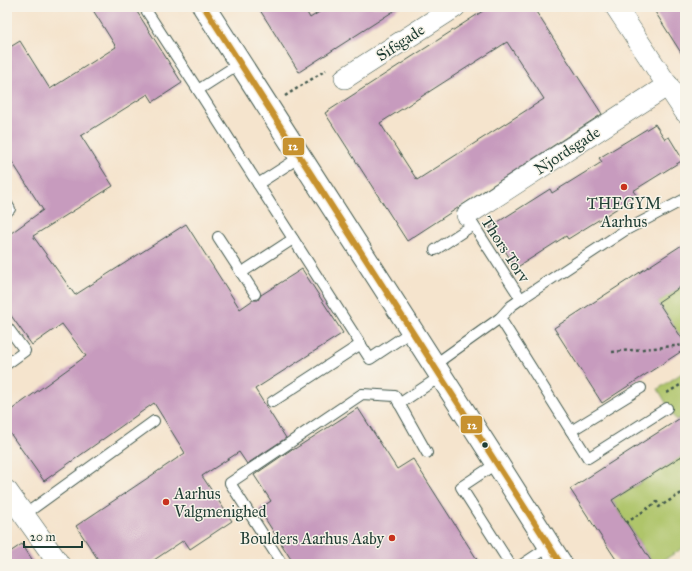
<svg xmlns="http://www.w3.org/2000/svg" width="692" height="571" viewBox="0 0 692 571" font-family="'IM FELL Great Primer',serif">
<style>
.green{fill:#afc56a;stroke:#67814f}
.building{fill:#c79bbe;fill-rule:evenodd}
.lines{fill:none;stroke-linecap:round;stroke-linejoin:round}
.service-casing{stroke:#3f564b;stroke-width:12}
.minor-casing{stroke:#3f564b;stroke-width:22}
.tertiary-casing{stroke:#3f564b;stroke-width:24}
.path{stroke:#3f564b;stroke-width:2.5;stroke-dasharray:3 3;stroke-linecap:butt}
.service{stroke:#fff;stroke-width:10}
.minor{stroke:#fff;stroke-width:21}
.tertiary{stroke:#fff;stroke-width:22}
.bus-1-casing{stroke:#f7f3e8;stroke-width:9}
.bus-1{stroke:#c7922f;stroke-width:6}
.poi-dot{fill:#c8321e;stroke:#f7f3e8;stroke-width:1.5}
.bus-dot{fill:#1f3d34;stroke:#f7f3e8;stroke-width:1.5}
.labels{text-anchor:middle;stroke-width:3;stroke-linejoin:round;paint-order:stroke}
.street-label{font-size:16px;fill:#1f3d34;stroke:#f7f3e8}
.poi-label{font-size:16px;fill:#1f3d34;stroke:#f7f3e8}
.line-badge{stroke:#f7f3e8;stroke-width:1.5}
.badge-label{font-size:11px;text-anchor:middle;font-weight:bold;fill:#fff}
</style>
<rect width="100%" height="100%" fill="#f7f3e8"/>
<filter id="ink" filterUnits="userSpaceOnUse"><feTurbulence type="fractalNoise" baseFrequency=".025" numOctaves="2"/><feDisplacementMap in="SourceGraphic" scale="8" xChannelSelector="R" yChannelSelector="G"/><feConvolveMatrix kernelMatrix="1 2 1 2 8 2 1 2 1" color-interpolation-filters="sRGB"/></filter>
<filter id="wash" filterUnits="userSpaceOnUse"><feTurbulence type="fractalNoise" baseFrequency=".012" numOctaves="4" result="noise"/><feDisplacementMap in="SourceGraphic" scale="16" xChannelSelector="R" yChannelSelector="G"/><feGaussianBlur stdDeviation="0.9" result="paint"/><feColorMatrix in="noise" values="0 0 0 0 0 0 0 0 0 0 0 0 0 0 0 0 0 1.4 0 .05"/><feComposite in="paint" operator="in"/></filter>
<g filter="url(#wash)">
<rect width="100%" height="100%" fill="#f5e4cd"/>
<g class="green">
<path d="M685,284V332L680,336L658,302Z"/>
<path d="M685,371V415L676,420L658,389Z"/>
<path d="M685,454V547L662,561L663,564H653L611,498L618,494L620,496Z"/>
</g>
<g id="blocks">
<g class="building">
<path d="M91,7H134L182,83L153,102L148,94L81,136L113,186L33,236L75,295L186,224L240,309L253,300H258L261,295L302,269L343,333L255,389L286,438L247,464L239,452L202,476L232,521L190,549L184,540L148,564H101L76,526L185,453L154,403L44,481L7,429V413L86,356L62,324L32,345L7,310V236L43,210L7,154V49L20,41L50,89L116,47Z"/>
<path d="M258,7H304L310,18L327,7H400L299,72Z"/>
<path d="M489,7H533L602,114L407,241L325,113ZM507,42L544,99L417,180L380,123Z"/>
<path d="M652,7H685V59Z"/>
<path d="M655,124L665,139L669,137L683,160L633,191L637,196L568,239L566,236L516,268L490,227L550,189L552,193L602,162L599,158Z"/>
<path d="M685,243V284L658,302L685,343V349L602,403L554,328Z"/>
<path d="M358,408L397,469L413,459L480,564H294L259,509L271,501L254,475L292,449L293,450Z"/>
<path d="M685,415V454L612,500L653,564H619L570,489Z"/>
<path d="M22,544L35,564H7V554Z"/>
</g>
</g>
</g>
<g filter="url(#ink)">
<use href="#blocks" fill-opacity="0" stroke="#3f564b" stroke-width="1"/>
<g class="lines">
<defs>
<g id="service">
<path d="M144,7L198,90"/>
<path d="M240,63L198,90L258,184L300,157"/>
<path d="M258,184L370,359L412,331"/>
<path d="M7,204L10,209L7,211"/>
<path d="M467,215L521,299"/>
<path d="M218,237L255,294"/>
<path d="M435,250L473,225"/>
<path d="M241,273L293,239"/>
<path d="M500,318L588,458L667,408"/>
<path d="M7,364L25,351L8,328"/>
<path d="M434,365L500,318L511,306L521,299L624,231L685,199"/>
<path d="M272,402L361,344"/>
<path d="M399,404L441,376"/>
<path d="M571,431L641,388"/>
<path d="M497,463L461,487L510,564"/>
<path d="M24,515L154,421"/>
<path d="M282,564L230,483L362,394L395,396L427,453"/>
<path d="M523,564L550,546"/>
</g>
<g id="minor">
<path d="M616,7L685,112"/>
<path d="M345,78L455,7"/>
<path d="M467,215L668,85"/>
<path d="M7,491L59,564"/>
</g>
<path id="tertiary" d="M204,7L497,463L561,564"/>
</defs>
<use href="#service" class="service-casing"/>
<use href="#minor" class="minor-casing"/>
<use href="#tertiary" class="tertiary-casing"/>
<g class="path">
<path d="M285,96L326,70"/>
<path d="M612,352L685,345"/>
<path d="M667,393L685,382"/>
<path d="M682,456L685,461"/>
<path d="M626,523L657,502L659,507L685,491"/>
</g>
<use href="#service" class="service"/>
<use href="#minor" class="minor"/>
<use href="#tertiary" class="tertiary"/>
<defs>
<path id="bus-1" d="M204,7L561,564"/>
</defs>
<use href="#bus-1" class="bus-1-casing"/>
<use href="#bus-1" class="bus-1"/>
</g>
</g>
<g class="poi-dot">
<circle cx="624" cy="187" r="4"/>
<circle cx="166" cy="502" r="4"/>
<circle cx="392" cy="538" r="4"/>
</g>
<circle class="bus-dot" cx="485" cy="445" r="3.5"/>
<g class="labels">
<g class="street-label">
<text transform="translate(400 42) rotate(-33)" y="6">Sifsgade</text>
<text transform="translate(567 150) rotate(-33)" y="6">Njordsgade</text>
<text transform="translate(506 249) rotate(57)" y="6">Thors Torv</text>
</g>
<g class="poi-label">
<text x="624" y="209">THEGYM<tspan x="624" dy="18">Aarhus</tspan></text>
<text x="174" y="499" text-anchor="start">Aarhus<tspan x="174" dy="18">Valgmenighed</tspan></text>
<text x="384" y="544" text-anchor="end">Boulders Aarhus Aaby</text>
</g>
</g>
<g class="line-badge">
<rect x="282" y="137" width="23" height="19" rx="4" fill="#c7922f"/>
<rect x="460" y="415" width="23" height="19" rx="4" fill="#c7922f"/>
</g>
<g class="badge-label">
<text x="293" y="150">12</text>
<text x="472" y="429">12</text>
</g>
<rect width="692" height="571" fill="none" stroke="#f7f3e8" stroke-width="24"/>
<path d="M24 541v6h58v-6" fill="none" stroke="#1f3d34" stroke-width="2"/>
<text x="30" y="541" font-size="12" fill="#1f3d34" stroke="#f7f3e8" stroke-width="3" paint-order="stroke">20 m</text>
</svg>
